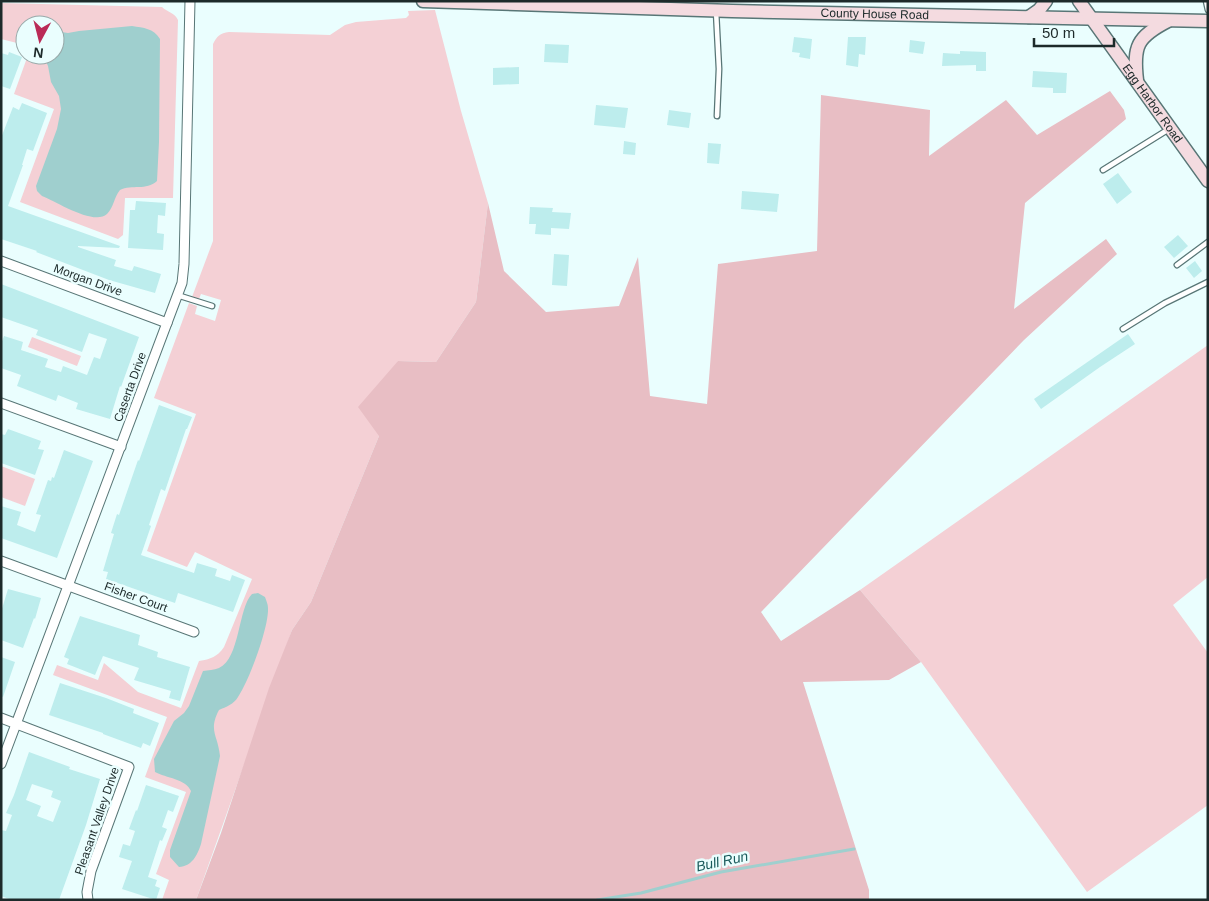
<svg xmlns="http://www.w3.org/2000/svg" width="1209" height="901" viewBox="0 0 1209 901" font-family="Helvetica,sans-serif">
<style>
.green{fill:#f4d0d5}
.forest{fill:#e8bec4}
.water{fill:#9fcfce}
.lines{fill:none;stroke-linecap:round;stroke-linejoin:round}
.stream{stroke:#9fcfce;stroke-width:3}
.building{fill:#bdeded;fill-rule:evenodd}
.lane-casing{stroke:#587676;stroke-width:7}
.street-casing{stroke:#587676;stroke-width:11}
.secondary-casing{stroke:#587676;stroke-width:15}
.lane{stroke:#fff;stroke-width:4.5}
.street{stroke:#fff;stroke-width:9}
.secondary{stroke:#f4dbe0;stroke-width:12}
.labels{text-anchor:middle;stroke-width:5;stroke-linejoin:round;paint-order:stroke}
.street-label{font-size:12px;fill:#1d2a2a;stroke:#eafefe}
.water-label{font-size:14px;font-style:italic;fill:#1a5a5b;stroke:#eafefe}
</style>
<rect width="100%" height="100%" fill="#eafefe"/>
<g class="green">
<path d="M1,3L162,7C167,12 174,12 178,20L173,198H125L123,235L118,239L20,202L54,109L14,94L28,55H55V25H25V45L1,39Z"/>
<path d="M435,10L461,111L488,203L476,302L436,362L398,361L379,436L311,602L292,630L196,900H162L169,880L156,874L186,792L145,777L167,717L53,675L57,665L98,680L104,663L138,692L181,708L199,661C211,659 217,657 224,647L252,579L195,552L187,567L147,551L196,414L154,398L189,303L197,306L195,314L215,321L221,300L201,294L199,299L192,297L213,241V44C217,36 220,33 229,32L330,35L345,25L356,22L406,18L409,15L408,11Z"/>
<path d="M32,337L81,356L77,366L28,347Z"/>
<path d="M1208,345V577L1173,605L1208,653V805L1087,892L921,662L860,590Z"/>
<path d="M1,466L35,479L25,506L1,497Z"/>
</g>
<path class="forest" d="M1110,91L1124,110L1126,119L1025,203L1014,309L1106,239L1117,254L1024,340L761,612L781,641L860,590L921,662L889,680L803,682L869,890V900H196L221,833L269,688L292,630L311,602L379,436L358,407L398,361L436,362L476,302L488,203L504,271L546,312L619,306L638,257L650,396L707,404L718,264L817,251L821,95L930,110L929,156L1006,100L1037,135Z"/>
<g class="water">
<path d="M132,26C144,28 153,28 160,39L159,142L157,181C146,191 132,184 120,190C114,197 114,207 107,214C94,226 57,202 42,196L37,191L36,186L57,129L61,109L59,96L51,82L48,66L43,55H55V31L68,33L79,31Z"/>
<path d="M258,593L265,597C266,600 268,604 268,608C269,627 249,681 238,697C234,704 226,707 219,710C208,731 218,735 220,756L201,844C197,856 192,866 179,867L170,857V850L191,791C186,779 166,778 155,772L154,759L174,721L184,713L189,706L203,671C208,670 214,670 219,668C240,659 238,608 252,594Z"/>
</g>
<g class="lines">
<path class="stream" d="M597,900L641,893L721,872L854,849"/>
</g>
<g class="building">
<path d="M794,37L812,39L810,59L799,57L800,53L792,52Z"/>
<path d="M848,37H866L865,55L859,54L858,67L846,65Z"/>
<path d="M910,40L925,42L923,54L909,52Z"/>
<path d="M545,44L569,45L568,63L544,62Z"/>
<path d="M960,51L986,52V71H976V65L942,66L943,53L960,54Z"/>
<path d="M9,52L22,57L10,89L1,86V53L8,55Z"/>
<path d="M519,67V84L493,85V68Z"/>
<path d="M1033,71L1067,73L1066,93H1053V88L1032,87Z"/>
<path d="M22,103L47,113L33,151L27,149L22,165H23L8,206L120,246L119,248L78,246V247L116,260L114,266L132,271L134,266L161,274L155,293L109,280L36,252L37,251L1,239V138L13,107L19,110Z"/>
<path d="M596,105L628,108L625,128L594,125Z"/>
<path d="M669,110L691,113L689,128L667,125Z"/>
<path d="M624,141L636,143L635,155L623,154Z"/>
<path d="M708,143L721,144L719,164L707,163Z"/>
<path d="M1118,173L1132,192L1117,204L1103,184Z"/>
<path d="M742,191L779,194L777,212L741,209Z"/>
<path d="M136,201L166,203L165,216L158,215L157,233L164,234L163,250L128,248L130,210H135Z"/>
<path d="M530,207L553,208L552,212L571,213L569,229L551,228V235L535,234L536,224H529Z"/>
<path d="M1178,235L1188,246L1174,258L1164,247Z"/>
<path d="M554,254L569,255L567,286L552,285Z"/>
<path d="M1195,261L1202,271L1194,278L1186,268Z"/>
<path d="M1,284L139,337L121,387L120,386L110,419L76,409L78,403L58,395L56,401L17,386L21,375L1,368V344L4,336L23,342L21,350L48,359L45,367L61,372L63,366L87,375L94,357L100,359L107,339L89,333L82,352L36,335L38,330L1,317Z"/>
<path d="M1128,334L1135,344L1100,367L1041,409L1034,399Z"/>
<path d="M159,405L192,417L187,429H186L165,491L161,489L149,525L151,526L141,555L194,573L197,563L217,569L215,576L230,581L232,575L245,580L233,612L178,593L175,603L106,579L108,572L103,571L114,534L111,533L117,514L119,515L138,460L139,461Z"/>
<path d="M8,429L41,441L38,449L44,450L35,475L1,463V434L5,435Z"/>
<path d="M64,450L93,461L57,558L1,538V506L21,512L17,525L35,532L41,515L36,514L40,503L48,480L51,481L52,477L54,478Z"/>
<path d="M8,589L41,598L35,619L34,618L23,648L1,640V612Z"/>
<path d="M80,616L140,635L138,645L158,652L157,657L190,667L180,701L169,698L171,691L134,680L139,668L103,656L95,675L67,664L69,659L64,657Z"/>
<path d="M1,657L15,662L3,697L1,696Z"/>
<path d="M60,683L106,698L134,709L133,713L159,723L150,746L143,743L141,748L103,734V733L49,715Z"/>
<path d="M29,752L70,767L69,769L100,779L86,825L59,900H12L1,896V830L6,831L12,815L6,813L14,795ZM32,784L53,791L51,797L61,801L53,822L37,816L41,806L26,800Z"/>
<path d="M146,785L179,796L173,812L168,810L162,827L167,829L162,841L160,840L148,877L157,880L155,886L160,888L156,900L122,889L132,861L119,857L123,844L130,846L135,831L129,829L136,810L137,811Z"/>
</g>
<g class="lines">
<defs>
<g id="lane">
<path d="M1206,1L1208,10"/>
<path d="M716,11L719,69L717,116"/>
<path d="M1103,170L1169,129"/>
<path d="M1177,265L1208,242"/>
<path d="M177,295L212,306"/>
<path d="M1123,329L1165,303L1208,282"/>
</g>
<g id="street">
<path d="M1,261L167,323"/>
<path d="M1,403L121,447"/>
<path d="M1,561L194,632"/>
<path d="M1,718L129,767L91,871L87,892L88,900"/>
<path d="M1,764L182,283L184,264L190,1"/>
</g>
<g id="secondary">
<path id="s1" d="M423,1L732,11L1208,21"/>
<path id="s2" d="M1079,1L1208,181"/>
<path d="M1029,17L1039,10L1046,1"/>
<path d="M1137,80C1133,46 1137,37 1168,21"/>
</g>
</defs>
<use href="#lane" class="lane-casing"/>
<use href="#street" class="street-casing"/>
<use href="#secondary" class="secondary-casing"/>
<use href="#lane" class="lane"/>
<use href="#street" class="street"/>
<use href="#secondary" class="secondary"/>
</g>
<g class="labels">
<g class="street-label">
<text dy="4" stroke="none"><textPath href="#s1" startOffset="452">County House Road</textPath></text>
<text dy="4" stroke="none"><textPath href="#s2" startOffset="126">Egg Harbor Road</textPath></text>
<text transform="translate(88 280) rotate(20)" y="4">Morgan Drive</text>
<text transform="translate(130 387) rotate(-70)" y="4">Caserta Drive</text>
<text transform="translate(136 597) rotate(20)" y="4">Fisher Court</text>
<text transform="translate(97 821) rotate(-71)" y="4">Pleasant Valley Drive</text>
</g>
<g class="water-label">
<text transform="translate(722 861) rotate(-12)" y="5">Bull Run</text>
</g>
</g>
<rect width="1209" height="901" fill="none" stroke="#1d2a2a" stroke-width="5"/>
<g transform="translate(40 40) rotate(187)"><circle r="24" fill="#eafefe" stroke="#98a9a9"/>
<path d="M0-4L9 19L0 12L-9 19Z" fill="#ba2b57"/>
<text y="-8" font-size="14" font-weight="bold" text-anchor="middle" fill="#1d2a2a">N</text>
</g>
<path d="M1034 38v8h80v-8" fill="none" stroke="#1d2a2a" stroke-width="2.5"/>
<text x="1042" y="38" font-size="15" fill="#1d2a2a" stroke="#eafefe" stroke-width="4" paint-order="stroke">50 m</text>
</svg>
